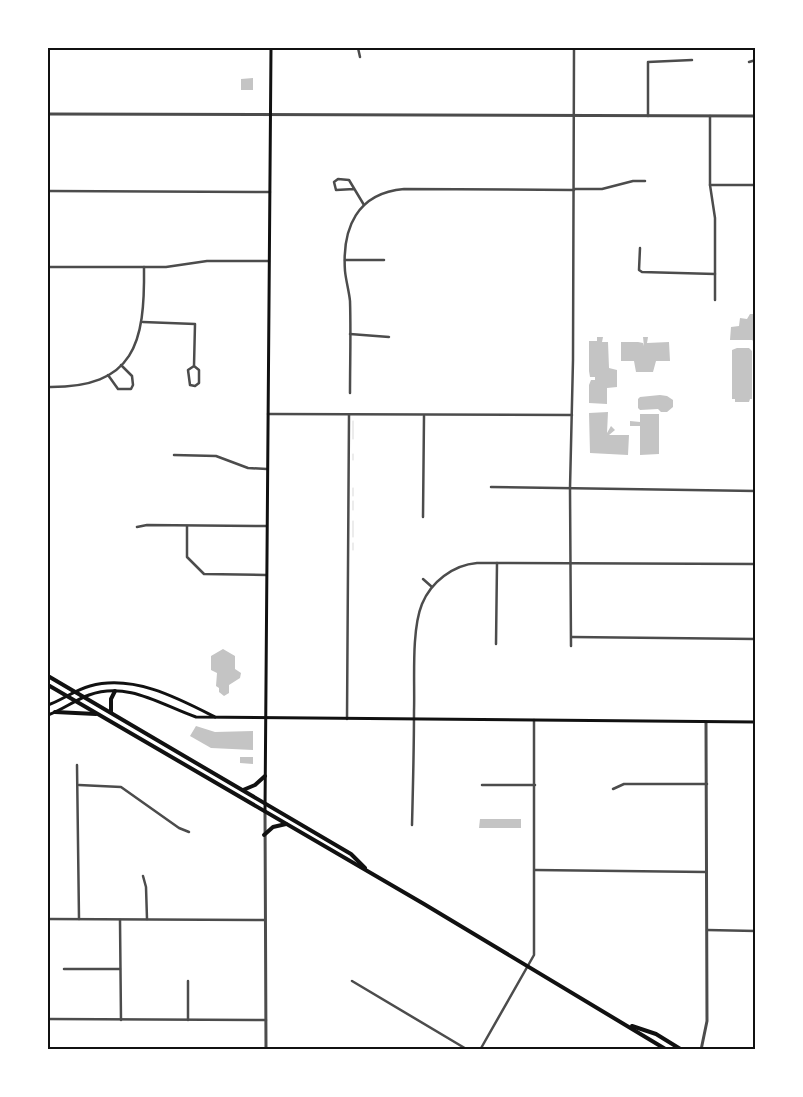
<svg xmlns="http://www.w3.org/2000/svg" width="803" height="1097" viewBox="0 0 803 1097" font-family="'Noto Serif',serif">
<style>
.lines{fill:none;stroke-linecap:round;stroke-linejoin:round}
.stream{stroke:#d9d9d9;stroke-width:1}
.building{fill:#c4c4c4}
.minor{stroke:#4c4c4c;stroke-width:2.5}
.tertiary{stroke:#4c4c4c;stroke-width:3}
.secondary{stroke:#111;stroke-width:3}
.primary{stroke:#111;stroke-width:4}
.neatline{fill:none;stroke:#111;stroke-width:2}
</style>
<rect width="100%" height="100%" fill="#fff"/>
<g class="lines">
<g class="stream">
<path d="M353,439V421"/>
<path d="M353,454V460"/>
<path d="M353,496V488"/>
<path d="M353,510V501"/>
<path d="M353,537V521"/>
<path d="M353,550V543"/>
</g>
</g>
<g class="building">
<path d="M253,78V90H241V79Z"/>
<path d="M750,314H756V343L752,340H730L731,327L739,326L740,318L747,319Z"/>
<path d="M597,337H603L602,342H608L609,368L617,370V387L607,388V404L589,403V385L591,380H595V377H590L589,371V341H597Z"/>
<path d="M643,337H648L647,343L669,342L670,361H656L653,372H636L634,361H621V342H638L643,343L644,346Z"/>
<path d="M737,348H749L752,351V399H750L749,402H735V399H732V350Z"/>
<path d="M660,395L667,396L673,400V407L667,412H661L658,409L640,410L638,408V399L640,397Z"/>
<path d="M608,412L607,433L611,426L615,430L609,435H629L628,455L590,453L589,413Z"/>
<path d="M640,414H659V454L640,455V426H630V421L640,422Z"/>
<path d="M223,649L235,656V669L241,673L240,678L229,685V693L224,696L219,692V688L216,686L217,673L211,670V656Z"/>
<path d="M196,726L215,732L253,731V750L211,748L190,736Z"/>
<path d="M240,757H253V764L240,763Z"/>
<path d="M480,819H521V828H479Z"/>
</g>
<g class="lines">
<g class="minor">
<path d="M358,48L360,57"/>
<path d="M749,62L756,60"/>
<path d="M648,116V62L692,60"/>
<path d="M710,116V185L715,218V300"/>
<path d="M710,185H756"/>
<path d="M354,189L336,190L334,182L338,179L349,180L364,205"/>
<path d="M574,189H602L633,181H645"/>
<path d="M48,191L270,192"/>
<path d="M640,248L639,270L642,272L715,274"/>
<path d="M345,260H384"/>
<path d="M48,267H166L207,261H269"/>
<path d="M143,322L195,324L194,366L199,370V383L195,386L190,385L188,370L194,366"/>
<path d="M350,334L389,337"/>
<path d="M108,375L118,389H131L133,385L132,376L121,365"/>
<path d="M48,387C135,388 145,343 144,267"/>
<path d="M350,393C350,363 351,332 350,301C349,291 346,281 345,271C342,228 357,193 404,189L574,190"/>
<path d="M268,414L572,415"/>
<path d="M174,455L216,456L248,468L267,469"/>
<path d="M491,487L756,491"/>
<path d="M423,517L424,416"/>
<path d="M187,526V557L204,574L266,575"/>
<path d="M137,527L147,525L266,526"/>
<path d="M423,579L432,587"/>
<path d="M572,637L756,639"/>
<path d="M496,644L497,563"/>
<path d="M571,646L570,488L573,360L574,48"/>
<path d="M347,719L349,415"/>
<path d="M77,765L79,919"/>
<path d="M79,785L121,787L179,828L189,832"/>
<path d="M482,785H535"/>
<path d="M613,789L624,784H707"/>
<path d="M412,825C413,787 414,749 414,711C415,682 411,631 422,604C431,582 453,565 477,563L756,564"/>
<path d="M535,870L706,872"/>
<path d="M143,876L146,887L147,919"/>
<path d="M48,919L265,920"/>
<path d="M120,920L121,1020"/>
<path d="M707,930L756,931"/>
<path d="M64,969H120"/>
<path d="M188,981V1020"/>
<path d="M352,981L468,1050"/>
<path d="M48,1019L266,1020"/>
<path d="M480,1050L534,955V720"/>
</g>
<g class="tertiary">
<path d="M48,114L756,116"/>
<path d="M265,811L266,1050"/>
<path d="M701,1050L707,1021L706,722"/>
</g>
<g class="secondary">
<path d="M48,705C62,700 75,690 90,686C133,674 178,698 215,717"/>
<path d="M48,715C62,710 75,700 89,695C128,681 161,705 196,717L756,722"/>
<path d="M265,811L271,48"/>
</g>
<g class="primary">
<path d="M48,676L351,854L365,868"/>
<path d="M48,685L424,904L667,1050"/>
<path d="M48,688V700"/>
<path d="M55,712L96,714"/>
<path d="M111,712V699L115,691"/>
<path d="M243,790L255,785L265,776"/>
<path d="M264,835L273,827L286,824"/>
<path d="M632,1026L656,1034L682,1050"/>
</g>
</g>
<rect width="803" height="1097" fill="none" stroke="#ffffff" stroke-width="98"/>
<rect x="49" y="49" width="705" height="999" class="neatline"/>
</svg>
